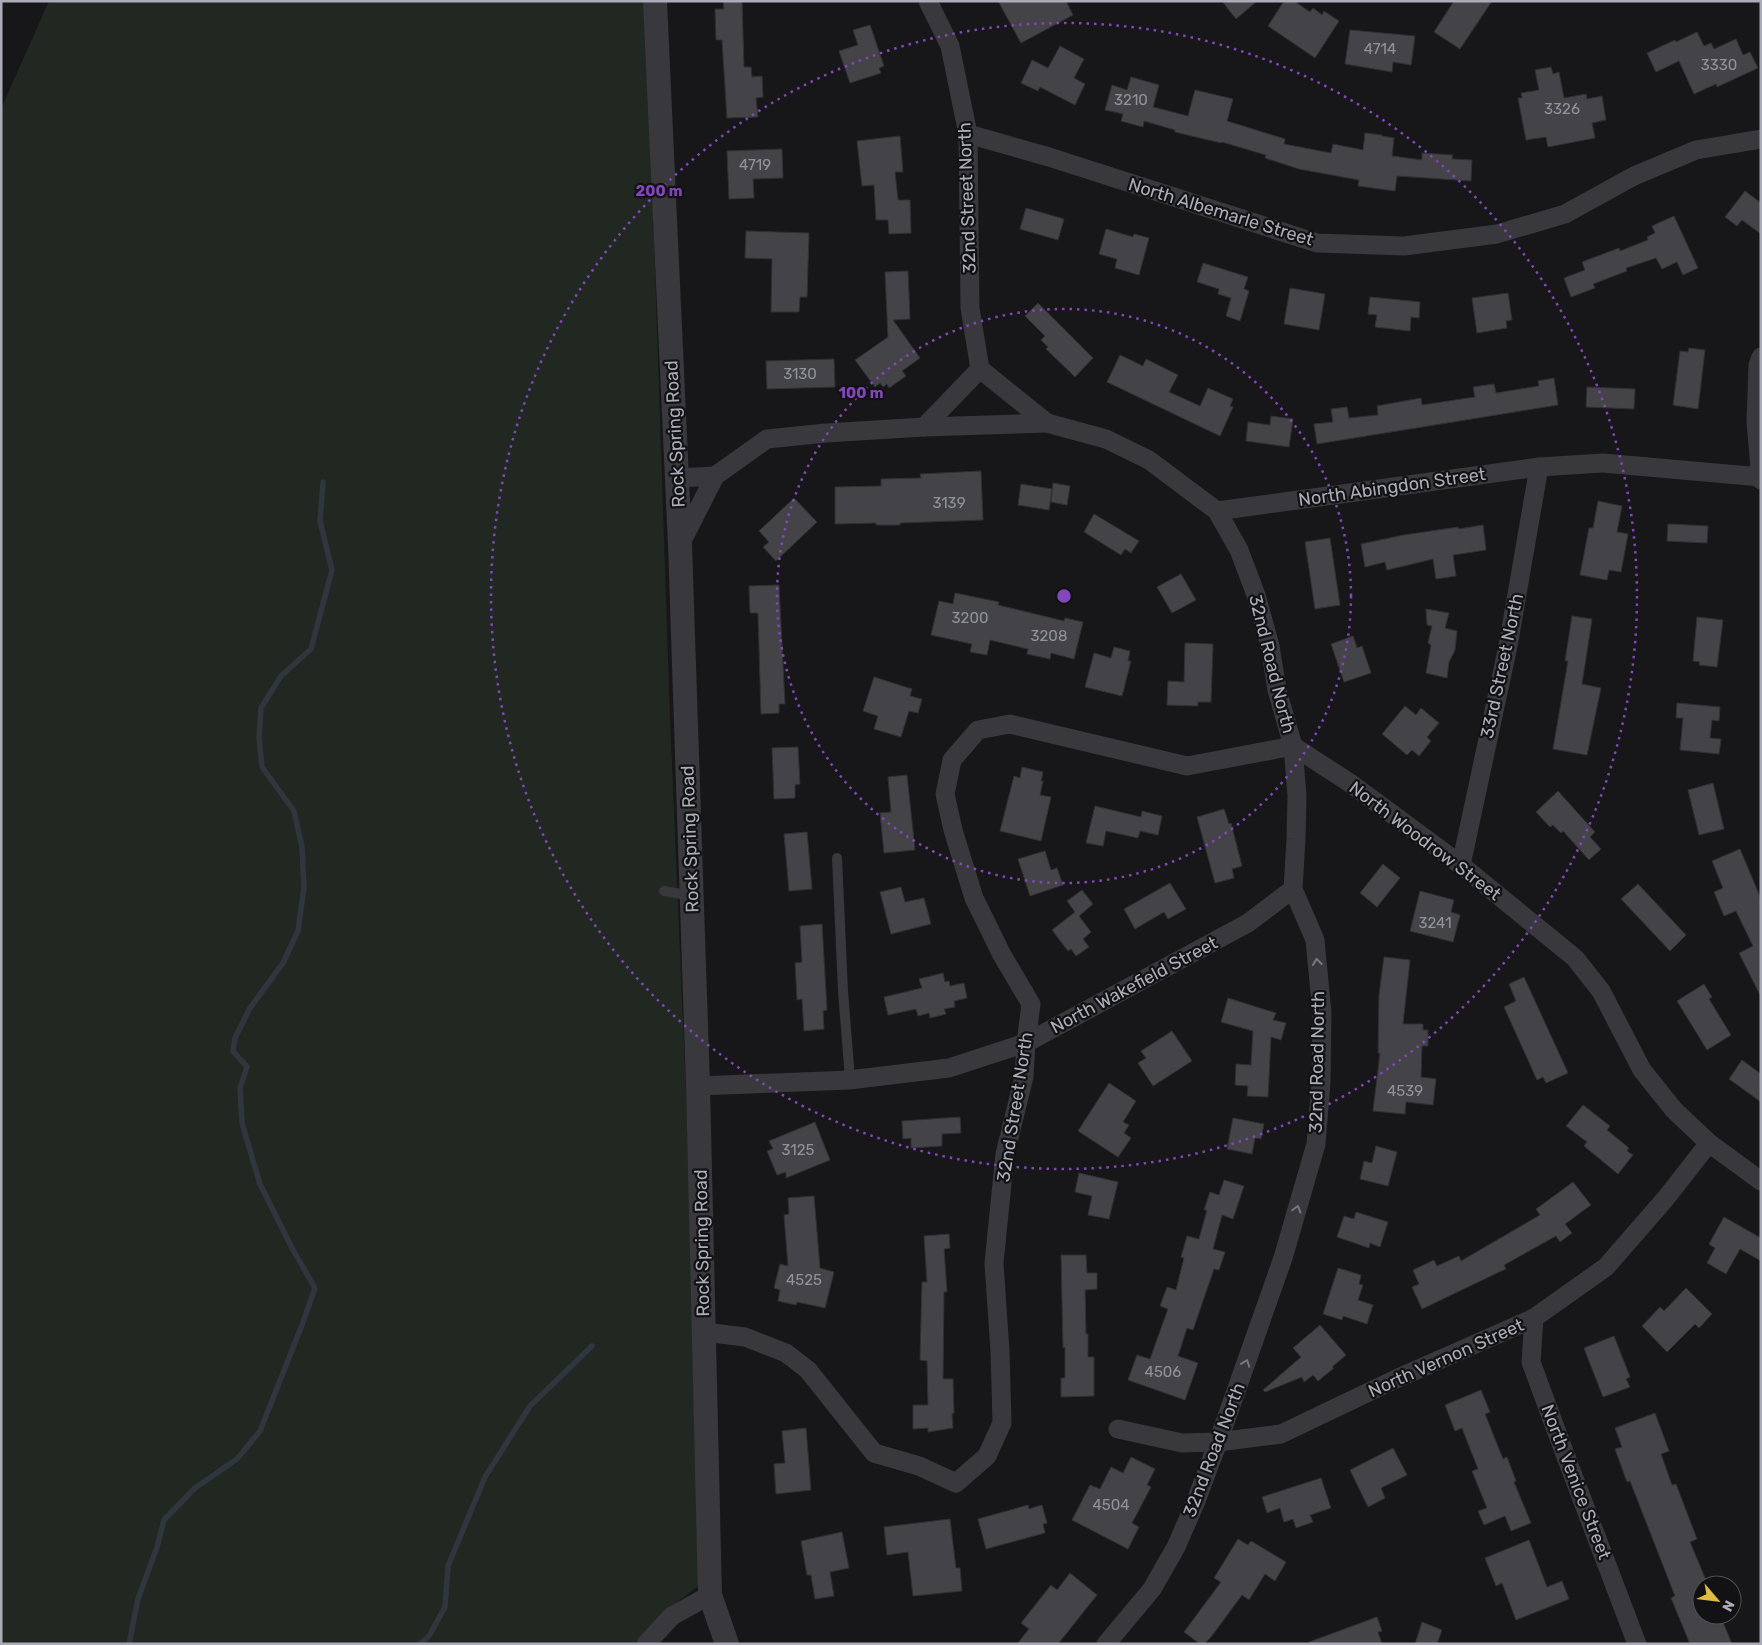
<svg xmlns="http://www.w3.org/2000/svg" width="1762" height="1645" viewBox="0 0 1762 1645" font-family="Rubik,sans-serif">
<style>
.green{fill:#212822}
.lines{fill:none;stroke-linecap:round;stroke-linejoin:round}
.stream{stroke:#30363d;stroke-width:5.5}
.building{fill:#444448;stroke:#313134}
.service{stroke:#38383d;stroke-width:10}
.minor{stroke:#38383d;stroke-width:19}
.tertiary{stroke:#38383d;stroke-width:24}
.oneway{stroke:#777880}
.ring{fill:none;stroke:#8446bd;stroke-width:2.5;stroke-dasharray:2.5 5}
.labels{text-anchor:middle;stroke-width:4.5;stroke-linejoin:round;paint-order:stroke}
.number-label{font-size:15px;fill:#90939b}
.street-label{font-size:18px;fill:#aaadb7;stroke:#121113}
.centre{fill:#8446bd;stroke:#121113;stroke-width:2.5}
.ring-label{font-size:15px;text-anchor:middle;font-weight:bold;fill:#8446bd;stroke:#121113;stroke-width:4.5;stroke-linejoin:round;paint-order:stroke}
</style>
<rect width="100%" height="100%" fill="#171618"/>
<path class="green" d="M49,1H646L670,717L696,1327L705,1572L697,1587L671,1607L635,1644H1V109Z"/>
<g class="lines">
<g class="stream">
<path d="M129,1644L138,1599L157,1547L164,1520L195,1488L237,1459L260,1431L302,1325L315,1288L292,1248L260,1184L242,1123L240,1088L247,1067L233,1051L235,1038L250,1008L283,963L298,931L304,887L302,847L294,811L262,767L259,737L261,708L281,676L311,649L332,570L320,521L323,482"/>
<path d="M420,1644L429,1636L445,1607L448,1566L485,1477L530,1406L592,1346"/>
</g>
</g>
<g class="building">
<path d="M723,1H742L744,67H751L752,77L762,76L763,97L756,98L758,117L727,118L722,40H716L715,9H724Z"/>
<path d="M998,1H1066L1073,15L1021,43Z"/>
<path d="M1222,1H1257L1236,19Z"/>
<path d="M1284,1H1294L1310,12L1313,8L1322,15L1324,11L1339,21L1315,58L1268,26Z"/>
<path d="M1454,1H1492L1460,49L1434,32Z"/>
<path d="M870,25L884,66L879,68L881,73L850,83L839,51L858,45L853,30Z"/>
<path d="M1350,30L1415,36L1411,65L1393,62L1392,72L1345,64Z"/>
<path d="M1697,32L1704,46L1711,43L1714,49L1736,39L1743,55L1750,52L1758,68L1717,87L1716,84L1694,94L1679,61L1656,72L1647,53L1675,40L1676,42Z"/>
<path d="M1060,46L1084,59L1074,78L1085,84L1075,105L1040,87L1038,91L1021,83L1032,60L1048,68Z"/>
<path d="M1551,67L1553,74L1559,72L1564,98L1586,94L1587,99L1602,96L1606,120L1592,123L1595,138L1548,147L1546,137L1526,140L1518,98H1522L1521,93L1539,90L1535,70Z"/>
<path d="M1131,77L1159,85L1153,107L1188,116L1195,90L1233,99L1227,121L1285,139L1284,144L1331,153L1333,144L1363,150L1365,133L1382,135V136L1394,138L1392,156L1422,160V153L1453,155L1452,159L1472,160L1471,181L1397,176L1395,191L1358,186L1359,180L1299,169L1265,158L1266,155L1222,142L1221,143L1175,132V130L1144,121L1143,127L1121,121L1123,114L1105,110L1112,85L1127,90Z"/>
<path d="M900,136L903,172H895L898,200H910L911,233L889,234L888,220H876L874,185L862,186L857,141Z"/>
<path d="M782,149L783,178L753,179L754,198L729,199L727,151Z"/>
<path d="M1745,191L1761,203V234L1742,220L1737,226L1725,217Z"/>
<path d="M1026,208L1064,219L1058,240L1020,229Z"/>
<path d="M1674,216L1698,268L1683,275L1677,262L1662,269L1656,258L1626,268L1627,271L1593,284L1595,288L1571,297L1564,278L1585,270L1582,262L1619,248L1620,251L1648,240L1647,237L1655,233L1652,226Z"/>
<path d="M1106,229L1133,237L1134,234L1149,238L1139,275L1115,268L1117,259L1099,254Z"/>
<path d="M746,231L809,233L807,297H800L799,312H771L772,259L745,258Z"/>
<path d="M1203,263L1248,277L1244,289L1249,291L1240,321L1226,316L1231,298L1218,294L1219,289L1197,282Z"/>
<path d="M908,271L910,319L893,320L920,358L902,371L906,376L889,388L887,384L883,387L880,383L875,387L855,360L888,337L885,272Z"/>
<path d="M1290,288L1325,294L1319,330L1284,324Z"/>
<path d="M1508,293L1512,320L1506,321L1507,328L1477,333L1472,298Z"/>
<path d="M1370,297L1420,302L1419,318L1411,317L1410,331L1375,327L1377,315L1368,314Z"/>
<path d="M1038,303L1093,358L1075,377L1046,349L1048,347L1041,340L1045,336L1025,316Z"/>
<path d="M1689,348L1705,350L1698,409L1673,405L1680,351L1688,352Z"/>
<path d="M1120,355L1143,366L1146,359L1178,375L1169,392L1200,406L1208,388L1233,399L1230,406L1233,407L1220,436L1107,382Z"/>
<path d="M834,359L835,387L767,389L766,361Z"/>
<path d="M1554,378L1558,405L1317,444L1314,424L1333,422L1331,409L1347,407L1349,418L1378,415L1377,406L1421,398L1422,405L1475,397L1473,387L1494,384L1496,393L1539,386L1538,381Z"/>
<path d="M1587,387L1635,389L1634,409L1586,407Z"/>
<path d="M1271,416L1293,419L1289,447L1246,441L1248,422L1270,425Z"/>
<path d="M981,471L983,520L900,523V525H876V523L835,524V487L881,486V479L921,478L920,474Z"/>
<path d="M1053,483L1070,486L1067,505L1051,502Z"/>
<path d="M1021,484L1052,489L1049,510L1018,505Z"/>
<path d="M794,498L817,522L776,561L763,547L769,542L759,531Z"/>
<path d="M1598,501L1622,506L1617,532L1628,534L1621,572L1609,570L1607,580L1580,575L1589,528H1593Z"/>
<path d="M1094,514L1139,541L1131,553L1125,549L1121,555L1084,532Z"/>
<path d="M1668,524L1708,526L1707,543L1667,541Z"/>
<path d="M1483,525L1486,550L1453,555L1456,576L1436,579L1433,559L1387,570L1385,562L1365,567L1361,544L1404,535L1458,527L1459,529Z"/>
<path d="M1330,538L1340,605L1315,609L1305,542Z"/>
<path d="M1181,574L1196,600L1172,613L1157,587Z"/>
<path d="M779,585L785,704H779V713L761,714L758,613H750L749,586Z"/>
<path d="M955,593L999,602L998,605L1064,621L1065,618L1083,622L1074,659L1051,653L1050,659L1027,654L1028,649L990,640L987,655L970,652L972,644L931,635L939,601L953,604Z"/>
<path d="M1426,609L1449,613L1445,628L1457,631L1455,650L1449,662L1447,678L1426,673L1431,645L1428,643L1432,626L1427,625Z"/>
<path d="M1572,616L1592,619L1582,684L1601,688L1587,755L1553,749L1568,661H1565Z"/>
<path d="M1697,617L1723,620L1717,667L1699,665L1700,662L1693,661Z"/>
<path d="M1353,636L1357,648L1362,646L1371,673L1344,682L1331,644Z"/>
<path d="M1185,643L1213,644L1211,702H1198V706L1167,705L1168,681L1184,682Z"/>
<path d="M1114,647L1130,651L1128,661H1131L1122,696L1085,687L1094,653L1111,658Z"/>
<path d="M874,677L912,689L910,696L922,699L918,713L909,711L901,737L874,729L878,716L863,711Z"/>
<path d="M1677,703L1720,707L1719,721L1712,720L1710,738L1721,739L1719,754L1680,750L1683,718H1676Z"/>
<path d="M1405,706L1416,715L1421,708L1439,723L1427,737L1431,741L1419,756L1412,750L1407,755L1382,734Z"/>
<path d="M798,747L800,784L795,785V798L774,799L772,748Z"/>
<path d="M1022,767L1043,772L1041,781H1043L1040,795L1051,797L1041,841L1000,831L1014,776L1020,778Z"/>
<path d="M907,775L915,850L884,853L880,813L891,812L888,777Z"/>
<path d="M1713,783L1724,829L1699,835L1688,790Z"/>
<path d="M1558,791L1595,832L1590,837L1601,849L1589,860L1563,831L1561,833L1553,825L1550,827L1536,812Z"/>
<path d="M1095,806L1141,817L1142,811L1162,816L1158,835L1140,831L1138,838L1106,831L1103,846L1086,843Z"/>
<path d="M1224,809L1229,824L1231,823L1242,866L1232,869L1234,878L1215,883L1197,817Z"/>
<path d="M807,832L812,889L789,891L784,834Z"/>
<path d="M1740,849L1761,899V997L1739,953L1753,946L1736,911L1724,916L1714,892L1723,888L1712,861Z"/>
<path d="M1045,851L1051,870L1057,868L1063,885L1030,896L1018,859Z"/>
<path d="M1383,864L1400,878L1377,907L1360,893Z"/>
<path d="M1170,883L1186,909L1168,919L1164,912L1135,929L1124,909Z"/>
<path d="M1638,884L1686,935L1670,951L1621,899Z"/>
<path d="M901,887L905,902L924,898L931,924L891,934L880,892Z"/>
<path d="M1082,890L1093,904L1079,916L1091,932L1083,939L1089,947L1076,956L1071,949L1068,951L1052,930L1075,912L1067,901Z"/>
<path d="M1420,891L1454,900L1451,912L1460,915L1453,942L1410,931Z"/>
<path d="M822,924L827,1010L823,1011L824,1029L804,1031L802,999L797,1000L795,963L802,962L800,926Z"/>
<path d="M1384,957L1410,960L1403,1024H1423V1030H1428V1046H1422L1421,1077L1436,1079L1433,1105L1406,1102L1405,1114L1373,1111L1380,1053H1378L1379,995Z"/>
<path d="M943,973L945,982L949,981L950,986L964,983L967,998L954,1001L955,1007L944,1009L946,1014L930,1018L929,1013L918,1016L916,1009L888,1015L884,997L922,988L919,979Z"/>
<path d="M1524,977L1568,1073L1546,1083L1543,1077L1537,1080L1504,1007L1516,1001L1509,984Z"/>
<path d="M1704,984L1712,997L1709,999L1731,1035L1707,1050L1677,1001Z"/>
<path d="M1228,998L1276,1013L1273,1020L1286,1023L1281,1040L1271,1037L1268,1097L1247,1096L1248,1086L1235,1085L1236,1064L1251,1065L1253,1031L1221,1022Z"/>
<path d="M1172,1031L1192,1061L1153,1086L1138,1063L1146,1058L1141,1051Z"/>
<path d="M1742,1060L1761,1074V1102L1729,1079Z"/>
<path d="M1109,1083L1136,1101L1123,1122L1129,1125L1124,1133L1131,1138L1118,1157L1078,1131Z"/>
<path d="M1583,1105L1610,1126L1607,1130L1629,1148L1627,1151L1633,1155L1618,1174L1584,1146L1587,1142L1566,1126Z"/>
<path d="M960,1117L961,1133L942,1134V1146L911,1148V1138L903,1139L902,1121Z"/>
<path d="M1233,1118L1264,1124L1261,1139L1255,1138L1252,1154L1227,1149Z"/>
<path d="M815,1122L830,1160L786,1178V1172L777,1175L767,1151L773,1149L769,1141Z"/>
<path d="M1376,1146L1397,1152L1388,1186L1360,1179L1364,1161L1372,1163Z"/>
<path d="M1079,1173L1118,1182L1109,1219L1088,1215L1092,1196L1075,1192Z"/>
<path d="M1224,1180L1244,1186L1233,1219L1222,1215L1213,1249L1225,1252L1219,1270L1214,1269L1193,1330L1187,1328L1178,1356L1198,1363L1185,1400L1128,1380L1137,1355L1150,1359L1168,1309L1160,1306L1167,1287L1176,1290L1184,1258L1181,1257L1187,1236L1199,1239L1207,1210H1204L1210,1192L1219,1195Z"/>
<path d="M1573,1182L1591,1205L1565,1224L1572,1233L1560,1242L1556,1236L1504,1265L1506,1269L1497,1273L1422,1309L1412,1287L1419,1284L1413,1270L1434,1260L1437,1266L1459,1256L1461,1261L1540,1215L1536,1209Z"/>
<path d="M814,1196L820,1268L834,1272L825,1308L797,1302L796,1305L778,1301L780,1290L774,1288L780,1264L788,1266L784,1215L789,1214L788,1198Z"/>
<path d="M1356,1212L1388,1222L1380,1247L1370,1243L1369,1248L1337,1237L1344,1216L1354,1219Z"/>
<path d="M1724,1217L1761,1238V1261L1740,1249L1726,1274L1707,1263L1715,1248L1709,1244Z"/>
<path d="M949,1234L950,1248L944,1249L947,1292H944L943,1379H953L954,1413L952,1414L953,1428L928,1432V1428L913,1429V1405H928L927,1361L920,1360L922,1282H927L924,1236Z"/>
<path d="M1061,1255H1086L1087,1273H1097V1289L1085,1290L1086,1334H1088V1357H1094V1396L1061,1397V1378H1065V1347L1063,1348Z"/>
<path d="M1338,1268L1361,1275L1359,1284L1363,1285L1358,1300L1373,1305L1367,1324L1343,1316L1342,1320L1323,1314Z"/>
<path d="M1686,1288L1712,1314L1699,1328L1695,1324L1667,1352L1642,1326L1660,1307L1664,1311Z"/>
<path d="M1320,1325L1346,1355L1332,1367L1334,1368L1318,1381L1313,1375L1304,1382L1302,1377L1265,1392L1263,1390L1301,1357L1293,1348Z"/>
<path d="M1614,1336L1630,1377L1626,1379L1630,1387L1603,1397L1584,1348Z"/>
<path d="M1481,1390L1490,1412L1485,1414L1503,1459L1507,1457L1516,1481L1514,1482L1531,1523L1511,1531L1505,1516L1484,1525L1478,1511L1487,1508L1472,1471L1478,1469L1462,1428L1455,1431L1445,1405Z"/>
<path d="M1655,1413L1669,1451L1661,1454L1672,1485L1676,1484L1697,1539L1690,1542L1708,1585H1702V1615H1720L1732,1644H1690L1671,1598L1675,1596L1630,1481L1627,1482L1615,1449L1622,1447L1615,1428Z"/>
<path d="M806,1428L811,1490L776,1494L774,1464L785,1463L782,1431Z"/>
<path d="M1393,1448L1407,1475L1381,1488L1385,1498L1368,1507L1350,1470Z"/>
<path d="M1131,1457L1155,1469L1147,1485L1151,1487L1132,1523L1139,1527L1128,1549L1072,1520L1090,1485L1100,1489L1111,1467L1123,1473Z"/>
<path d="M1321,1478L1331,1508L1310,1515L1313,1522L1296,1528L1293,1519L1284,1522L1280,1508L1267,1513L1262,1497Z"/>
<path d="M1028,1505L1029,1509L1042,1505L1047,1523L1043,1524L1045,1533L986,1549L978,1519Z"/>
<path d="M950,1519L956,1568H960L962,1591L913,1596L908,1552L887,1555L884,1527Z"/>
<path d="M842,1532L849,1568L830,1572L834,1596L815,1599L811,1575H807L801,1541Z"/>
<path d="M1238,1539L1248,1545L1251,1541L1286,1562L1275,1581L1265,1574L1249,1600L1242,1595L1211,1637L1204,1644H1200L1184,1632L1221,1582L1214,1578Z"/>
<path d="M1529,1540L1547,1587L1562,1581L1569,1599L1516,1620L1502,1583L1496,1586L1485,1558Z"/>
<path d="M1070,1573L1097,1595L1058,1644H1017L1029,1629L1021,1623L1051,1585L1057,1590Z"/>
<path d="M1377,1617L1382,1631L1378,1632L1382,1644H1310L1309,1642Z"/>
<path d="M1422,1622L1442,1630L1437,1644H1415Z"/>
</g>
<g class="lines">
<g class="service">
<path d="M837,858L843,991L850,1079"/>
<path d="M664,891L692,896"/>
</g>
<g class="minor">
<path d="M928,1L950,46L968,134L970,308L980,369"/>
<path d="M968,134L1049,157L1317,243L1404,246L1497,234L1565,214L1634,176L1696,150L1761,139"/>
<path d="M1761,357L1758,365L1756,422L1761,480"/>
<path d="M924,427L1047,423"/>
<path d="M677,478L715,476"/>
<path d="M1217,511L1539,467L1603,463L1761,477"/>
<path d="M680,545L715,476L767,439L826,433L924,427L980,369L1047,423L1106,439L1149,460L1217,511L1239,550L1256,595L1270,646L1277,690L1293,746L1297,796L1296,839L1293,889L1315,940L1322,1013L1321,1083L1316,1144L1283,1258L1218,1442L1196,1501L1176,1547L1152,1589L1106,1644"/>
<path d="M1461,865L1508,646L1539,467"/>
<path d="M698,1086L849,1080L949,1068L1026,1043L1248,923L1293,889"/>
<path d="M1534,1318L1531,1362L1566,1457L1637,1644"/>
<path d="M704,1332L745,1337L786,1353L808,1370L874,1453L919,1466L956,1483L987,1456L1002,1423L1000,1351L994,1263L1005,1154L1024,1077L1026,1043L1031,1004L1002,955L974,898L953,830L945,794L952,760L978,730L1010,724L1187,766L1293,746L1350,783L1461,865L1575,958L1601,991L1642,1070L1674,1110L1709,1143L1761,1181"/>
<path d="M1118,1429L1182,1443L1218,1442L1281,1434L1396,1379L1534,1318L1606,1267L1666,1198L1709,1143"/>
<path d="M646,1644L672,1616L710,1595"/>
</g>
<path class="tertiary" d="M655,1L680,545L698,1086L710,1595L727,1644"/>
</g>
<defs><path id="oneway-chevron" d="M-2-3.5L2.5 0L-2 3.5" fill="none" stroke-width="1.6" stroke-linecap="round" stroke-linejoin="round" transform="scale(1.25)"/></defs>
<g class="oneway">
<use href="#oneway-chevron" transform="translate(1317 962) rotate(-96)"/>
<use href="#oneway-chevron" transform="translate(1297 1209) rotate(-74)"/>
<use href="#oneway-chevron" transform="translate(1246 1363) rotate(-71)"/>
</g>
<g class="ring">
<circle cx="1064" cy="596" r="287"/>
<circle cx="1064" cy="596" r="573"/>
</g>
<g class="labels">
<g class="number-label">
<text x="1380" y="54">4714</text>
<text x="1719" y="70">3330</text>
<text x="1131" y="105">3210</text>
<text x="1562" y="114">3326</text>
<text x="755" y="170">4719</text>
<text x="800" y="379">3130</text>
<text x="949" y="508">3139</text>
<text x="970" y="623">3200</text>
<text x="1049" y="641">3208</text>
<text x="1435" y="928">3241</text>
<text x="1405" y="1096">4539</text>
<text x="798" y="1155">3125</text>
<text x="804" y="1285">4525</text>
<text x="1163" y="1377">4506</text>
<text x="1111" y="1510">4504</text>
</g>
<g class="street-label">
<text transform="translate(967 198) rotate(-92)" y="6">32nd Street North</text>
<text transform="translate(1221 212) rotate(17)" y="6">North Albemarle Street</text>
<text transform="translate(675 434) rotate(-93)" y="6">Rock Spring Road</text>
<text transform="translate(1392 487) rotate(-8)" y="6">North Abingdon Street</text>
<text transform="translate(1272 664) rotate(76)" y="6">32nd Road North</text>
<text transform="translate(1502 666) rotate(-78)" y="6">33rd Street North</text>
<text transform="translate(690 839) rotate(-92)" y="6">Rock Spring Road</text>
<text transform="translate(1425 841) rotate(37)" y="6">North Woodrow Street</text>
<text transform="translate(1134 985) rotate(-28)" y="6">North Wakefield Street</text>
<text transform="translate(1317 1062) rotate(-89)" y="6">32nd Road North</text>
<text transform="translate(1015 1107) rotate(-81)" y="6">32nd Street North</text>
<text transform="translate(702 1243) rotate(-91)" y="6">Rock Spring Road</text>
<text transform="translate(1446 1358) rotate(-24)" y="6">North Vernon Street</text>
<text transform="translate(1214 1450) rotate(-69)" y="6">32nd Road North</text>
<text transform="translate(1576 1482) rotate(69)" y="6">North Venice Street</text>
</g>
</g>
<circle cx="1064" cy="596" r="8" class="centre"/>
<g class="ring-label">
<text x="659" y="196">200 m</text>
<text x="861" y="398">100 m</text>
</g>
<rect width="1762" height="1645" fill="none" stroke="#aaadb7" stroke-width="5"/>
<g transform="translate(1717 1600) rotate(118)"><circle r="24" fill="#121113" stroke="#4f4f55"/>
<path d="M0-4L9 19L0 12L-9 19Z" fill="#e1ba45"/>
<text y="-8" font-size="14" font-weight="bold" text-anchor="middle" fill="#aaadb7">N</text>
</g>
</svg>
